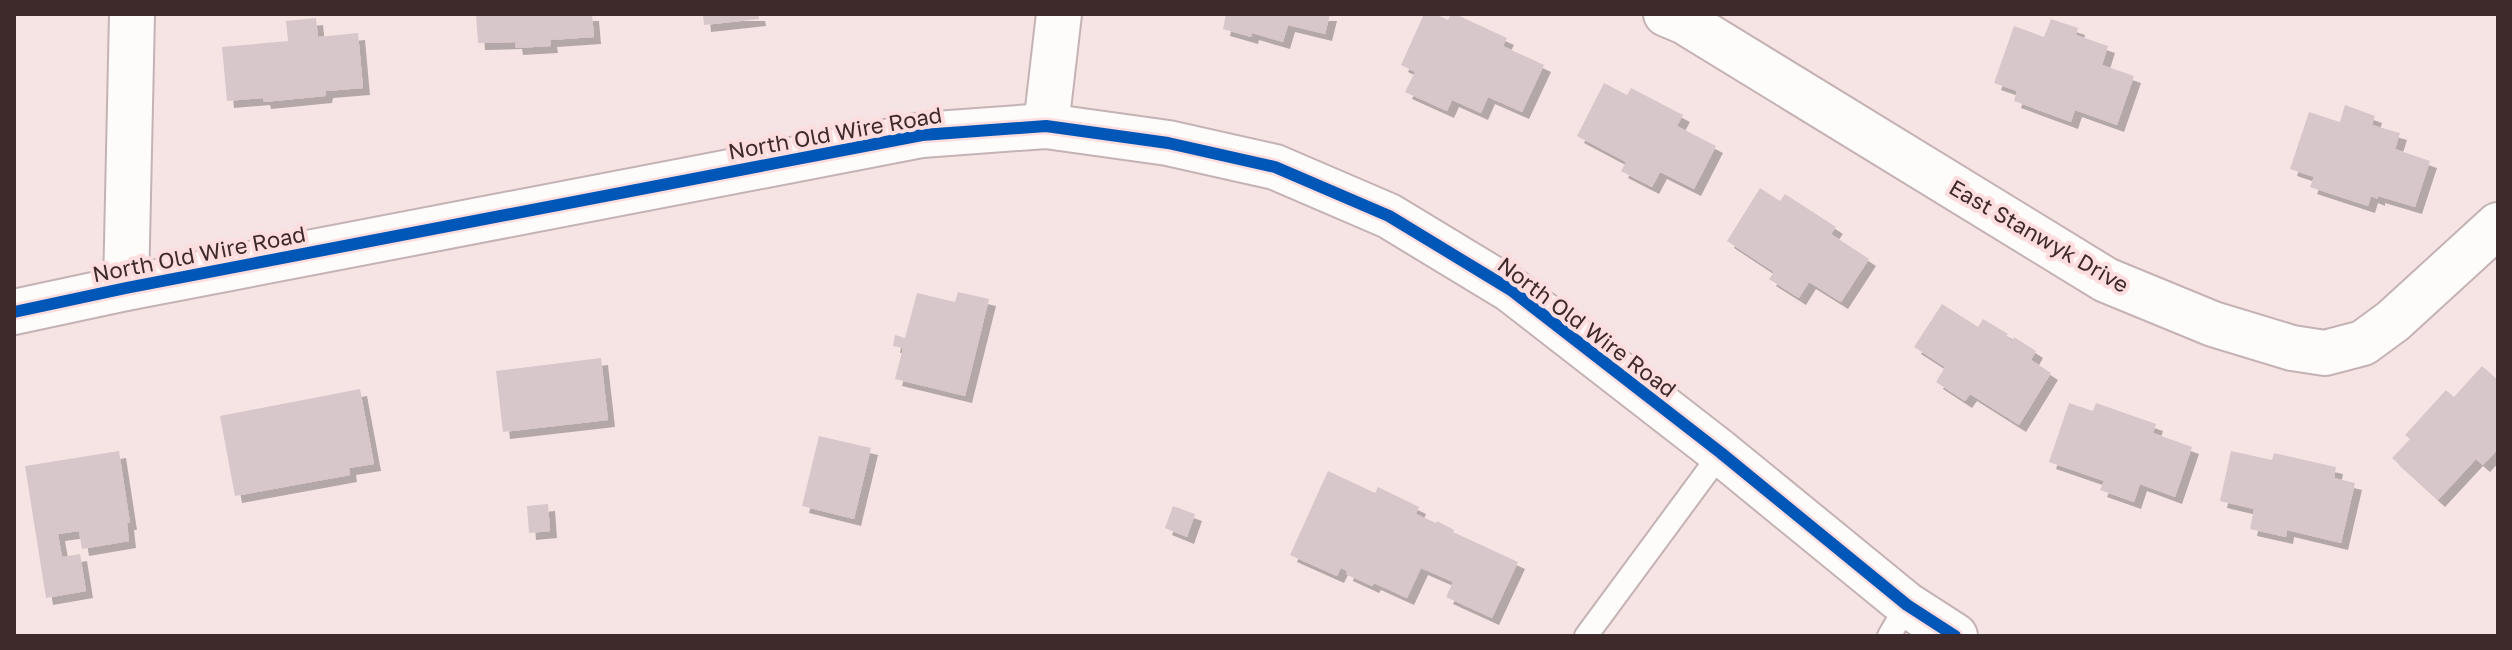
<svg xmlns="http://www.w3.org/2000/svg" width="2512" height="650" viewBox="0 0 2512 650" font-family="'Golos Text',sans-serif">
<style>
.building{fill:#d7c6ca;filter:url(#shadow)}
.lines{fill:none;stroke-linecap:round;stroke-linejoin:round}
.service-casing{stroke:#c4b2b4;stroke-width:26}
.minor-casing{stroke:#c4b2b4;stroke-width:48}
.tertiary-casing{stroke:#c4b2b4;stroke-width:48}
.service{stroke:#fefbfb;stroke-width:22}
.minor{stroke:#fefbfb;stroke-width:44}
.tertiary{stroke:#fefbfb;stroke-width:44}
.cycleway-casing{stroke:#fdddde;stroke-width:17}
.cycleway{stroke:#0057b8;stroke-width:12}
.labels{text-anchor:middle;stroke-width:8;stroke-linejoin:round;paint-order:stroke}
.street-label{font-size:22px;fill:#3e292b;stroke:#fdddde}
</style>
<defs>
<filter id="shadow"><feDropShadow dx="7" dy="7" stdDeviation="0" flood-color="#0004"/></filter>
</defs>
<rect width="100%" height="100%" fill="#f6e4e5"/>
<g class="building">
<path d="M476,14H592L594,37L550,40L551,46L516,48L515,42L478,43Z"/>
<path d="M703,14H758L759,19L704,25Z"/>
<path d="M1226,14H1330L1325,34L1288,25L1283,42L1252,33L1251,37L1223,29Z"/>
<path d="M1424,14H1435L1448,20L1451,14H1455L1507,38L1503,46L1544,65L1522,112L1488,97L1481,113L1452,100L1447,111L1405,92L1415,72L1401,65Z"/>
<path d="M316,18L318,37L358,33L363,88L326,91L325,96L264,102L263,98L227,101L222,47L288,41L286,21Z"/>
<path d="M2051,19L2078,28L2076,35L2108,46L2102,65L2134,76L2117,125L2075,110L2071,122L2014,101L2017,91L1994,83L2014,26L2044,37Z"/>
<path d="M1604,83L1627,95L1631,88L1683,115L1677,126L1716,146L1694,189L1660,172L1652,187L1621,171L1626,162L1577,136Z"/>
<path d="M2345,105L2375,116L2372,125L2400,133L2395,149L2430,161L2415,207L2378,196V199L2371,196L2368,206L2310,187L2314,177L2290,169L2309,112L2340,122Z"/>
<path d="M1760,188L1780,201L1785,194L1836,227L1831,234L1869,259L1841,302L1809,282L1799,298L1769,279L1774,272L1727,241Z"/>
<path d="M958,292L989,299L965,396L895,379L903,348L893,346L895,335L905,338L917,293L955,302Z"/>
<path d="M1942,304L1978,327L1983,319L2008,334L2006,336L2012,341L2014,337L2036,351L2031,360L2051,373L2019,425L1970,394L1965,401L1936,382L1945,367L1914,347Z"/>
<path d="M601,358L608,420L503,432L496,371Z"/>
<path d="M2482,366L2498,380V427L2496,429L2498,431V449L2483,465L2476,459L2438,500L2392,458L2410,439L2405,435L2446,390L2454,397Z"/>
<path d="M360,389L374,464L349,468L350,475L235,496L220,416Z"/>
<path d="M2069,403L2093,411L2096,403L2156,424L2153,433L2192,447L2175,497L2140,484L2134,502L2100,490L2104,481L2049,462Z"/>
<path d="M819,436L871,448L854,519L802,506Z"/>
<path d="M119,451L130,523H127L129,541L82,549L79,531L58,534L62,557L80,554L86,591L46,598L25,466Z"/>
<path d="M2231,451L2272,460L2274,453L2336,467L2334,478L2355,483L2341,543L2287,530L2286,537L2250,529L2254,509L2220,501Z"/>
<path d="M1328,471L1375,493L1378,487L1419,507L1416,514L1436,523L1437,521L1454,530L1453,532L1518,562L1492,618L1446,597L1453,582L1421,568L1407,598L1374,583L1372,586L1346,574L1347,571L1341,568L1337,576L1290,555Z"/>
<path d="M548,504L550,531L529,533L527,506Z"/>
<path d="M1173,506L1195,514L1187,537L1165,528Z"/>
</g>
<g class="lines">
<defs>
<g id="service">
<path d="M1586,636L1721,453"/>
<path d="M1889,636L1907,605"/>
</g>
<g id="minor">
<path d="M1666,14L1685,22L2106,280L2213,324L2292,348L2325,353L2363,343L2393,321L2498,225"/>
<path d="M1046,126L1059,14"/>
<path d="M126,288L132,14"/>
</g>
<path id="tertiary" d="M14,312L126,288L922,135L1046,126L1168,143L1275,167L1389,216L1511,290L1721,453L1907,605L1955,636"/>
</defs>
<use href="#service" class="service-casing"/>
<use href="#minor" class="minor-casing"/>
<use href="#tertiary" class="tertiary-casing"/>
<use href="#service" class="service"/>
<use href="#minor" class="minor"/>
<use href="#tertiary" class="tertiary"/>
<defs>
<path id="cycleway" d="M14,312L126,288L922,135L1046,126L1168,143L1275,167L1389,216L1511,290L1721,453L1907,605L1955,636"/>
</defs>
<use href="#cycleway" class="cycleway-casing"/>
<use href="#cycleway" class="cycleway"/>
</g>
<g class="labels">
<g class="street-label">
<text transform="translate(835 133) rotate(-10)" y="8">North Old Wire Road</text>
<text transform="translate(2039 236) rotate(30)" y="8">East Stanwyk Drive</text>
<text transform="translate(199 254) rotate(-11)" y="8">North Old Wire Road</text>
<text transform="translate(1587 327) rotate(37)" y="8">North Old Wire Road</text>
</g>
</g>
<rect width="2512" height="650" fill="none" stroke="#3e292b" stroke-width="32"/>
</svg>
